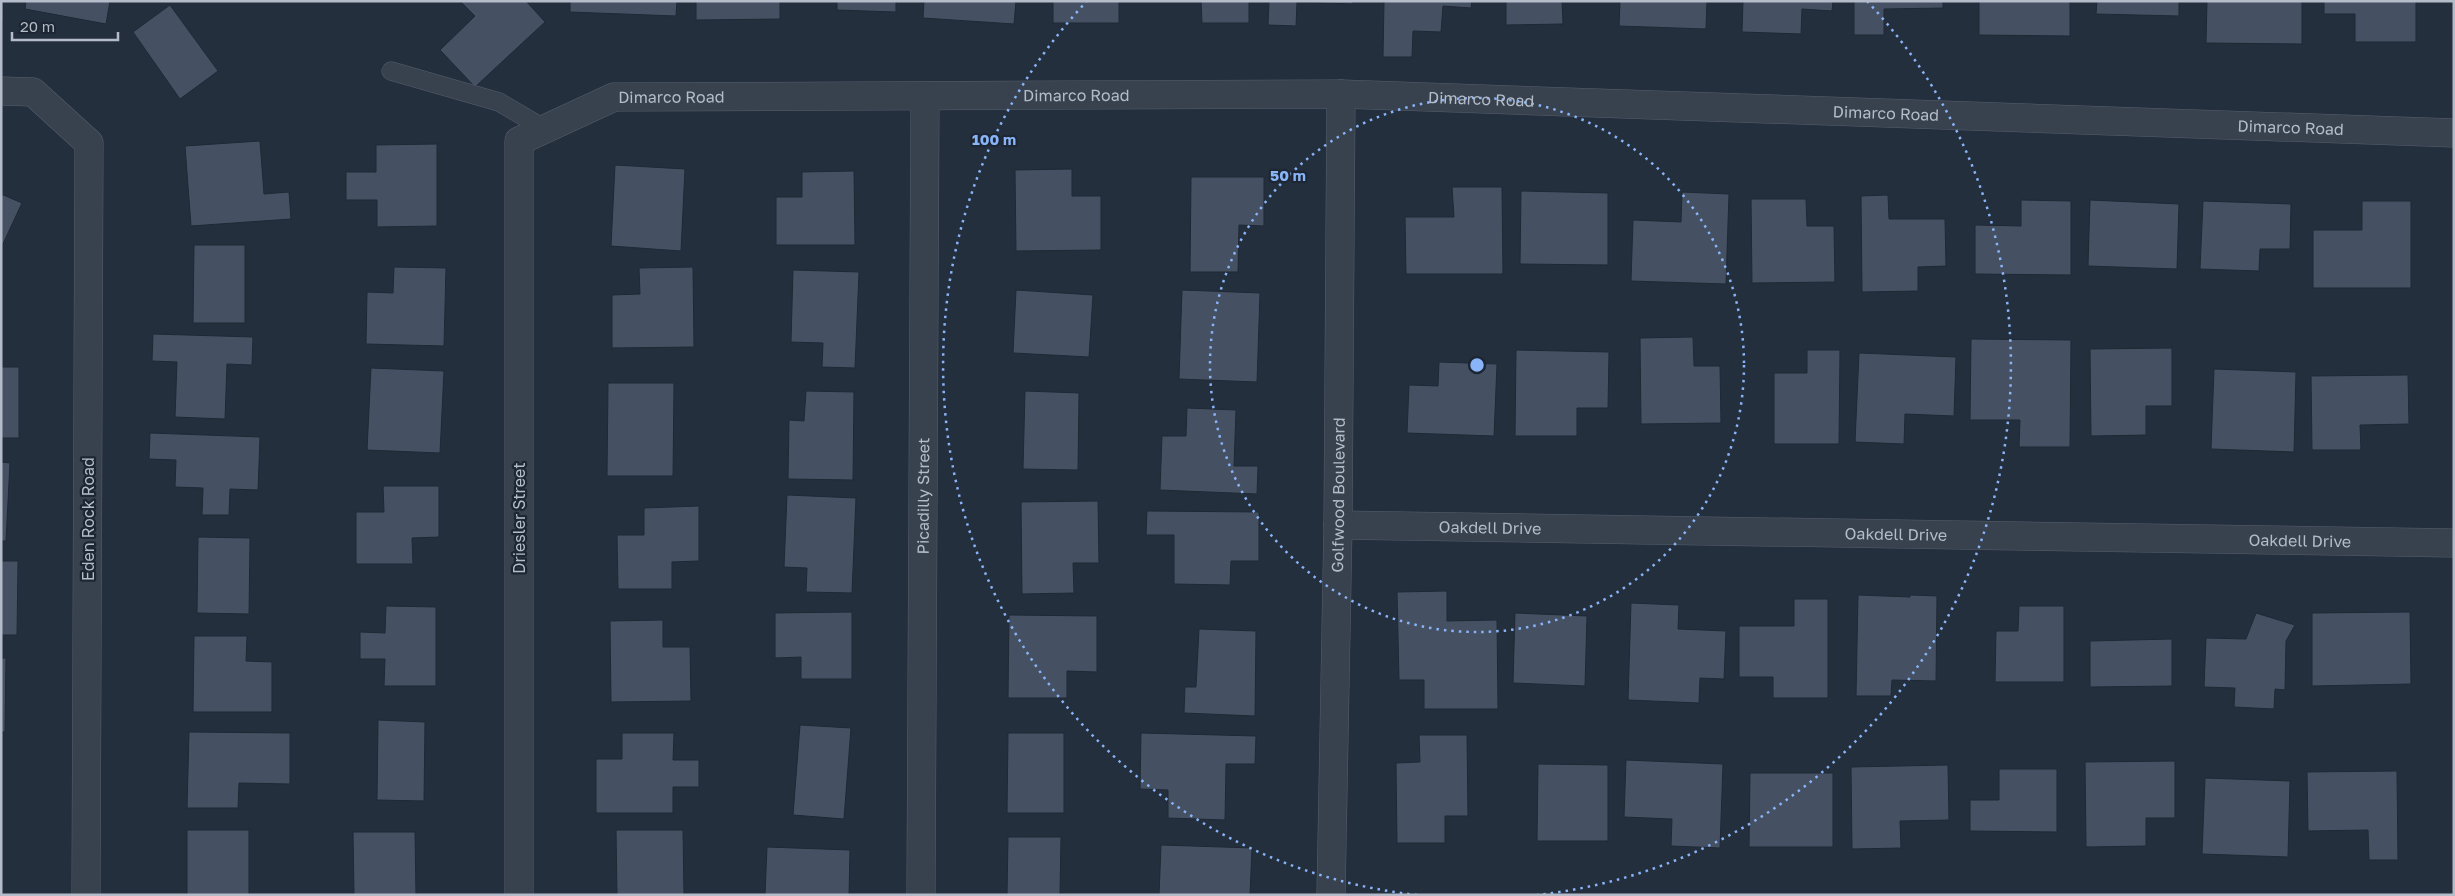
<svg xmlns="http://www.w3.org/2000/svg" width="2455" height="896" viewBox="0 0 2455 896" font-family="'Golos Text',sans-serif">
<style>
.building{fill:#455162;stroke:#1f2835}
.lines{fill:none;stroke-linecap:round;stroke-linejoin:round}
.lane-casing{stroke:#565f6c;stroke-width:19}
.street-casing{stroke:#565f6c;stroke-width:29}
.lane{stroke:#38414e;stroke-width:18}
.street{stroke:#38414e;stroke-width:28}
.ring{fill:none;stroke:#8ab4f8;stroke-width:2.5;stroke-dasharray:2.5 5}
.labels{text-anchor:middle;stroke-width:4.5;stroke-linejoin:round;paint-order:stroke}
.street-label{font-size:16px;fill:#b4bcc9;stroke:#1d2633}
.centre{fill:#8ab4f8;stroke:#1d2633;stroke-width:2.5}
.ring-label{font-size:15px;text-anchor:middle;font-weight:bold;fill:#8ab4f8;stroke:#1d2633;stroke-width:4.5;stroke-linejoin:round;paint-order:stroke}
</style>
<rect width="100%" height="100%" fill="#242f3e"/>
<g class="building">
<rect x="1" y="1" width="2" height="21"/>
<path d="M26,1H110L106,24L25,9Z"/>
<path d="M460,1H526L545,22L475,87L440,50L475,16Z"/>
<path d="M570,1H677L676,16L570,12Z"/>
<path d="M696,1H780V19L696,20Z"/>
<path d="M837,1H896V12L837,10Z"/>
<path d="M924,1H1016L1014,24L923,18Z"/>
<rect x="1053" y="1" width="66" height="22"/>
<path d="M1201,1H1249V23H1202Z"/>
<path d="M1269,1H1353V4L1297,2L1296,26L1268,25Z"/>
<path d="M1384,1H1472L1471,8L1443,6L1441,32L1413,31L1412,57H1383Z"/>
<path d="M1506,1H1562L1563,24L1506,25Z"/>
<path d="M1620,1H1707L1706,29L1619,26Z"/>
<path d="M1743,1H1833L1832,11L1802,9L1801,34L1742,32Z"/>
<path d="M1854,1H1943V8L1884,9V35H1854Z"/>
<path d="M1979,1H2070V36L1979,35Z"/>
<path d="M2097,1H2179V16L2096,14Z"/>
<path d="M2207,1H2302V44L2206,43Z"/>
<path d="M2324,1H2416V42H2355V14H2324Z"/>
<path d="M170,5L218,71L180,99L133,32Z"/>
<path d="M260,141L264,194L289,192L291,219L191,226L185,146Z"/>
<path d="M437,144V226L377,227V200H346V172H376V145Z"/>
<path d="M615,165L685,169L681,251L611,246Z"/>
<path d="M1072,169V196H1101V250L1016,251L1015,170Z"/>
<path d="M854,171L855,245H776V197H802V172Z"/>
<path d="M1191,177H1264V226L1239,225L1238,272H1190Z"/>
<path d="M1452,187H1502L1503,274H1406L1405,217H1454Z"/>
<path d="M1521,191L1608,193V265L1520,264Z"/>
<path d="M1682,192L1729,194L1726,284L1631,281L1633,220L1681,222Z"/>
<path d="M1,194L22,203L2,246H1Z"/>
<path d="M1888,195L1889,219H1945L1946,266L1918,267V291L1862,292L1861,196Z"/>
<path d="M1751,199H1806L1807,226H1834L1835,282L1752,283Z"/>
<path d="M2021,200L2071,201V275L1975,274V225L2021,226Z"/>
<path d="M2090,200L2179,204L2177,269L2088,266Z"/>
<path d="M2203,201L2291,204L2290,249H2260L2259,271L2200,269Z"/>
<path d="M2362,201H2411V288H2313V230H2362Z"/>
<path d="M194,245H245V323H193Z"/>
<path d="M394,267L446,268L444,346L366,344L367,292L393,293Z"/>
<path d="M693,267L694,347L612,348V295L640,294L639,268Z"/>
<path d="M793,270L859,272L855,368L822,367L823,343L791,342Z"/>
<path d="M1016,290L1093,295L1089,357L1013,353Z"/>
<path d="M1182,290L1260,293L1257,382L1179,379Z"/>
<path d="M153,334L253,337L252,365L227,364L225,419L175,417L177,362L152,361Z"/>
<path d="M1693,337L1694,366H1720L1721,423L1641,424L1640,338Z"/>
<path d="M1971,339L2071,340L2070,447H2019L2020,420H1970Z"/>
<path d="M2172,348V406H2146V435L2091,436L2090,349Z"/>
<path d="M1516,350L1609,352L1608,408H1577V436H1515Z"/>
<path d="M1807,350H1840L1839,444H1774V373H1807Z"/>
<path d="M1859,353L1956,357L1954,416L1905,414L1904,444L1855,442Z"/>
<path d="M1439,362L1497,364L1494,436L1407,433L1409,385L1438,386Z"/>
<rect x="1" y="367" width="18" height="71"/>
<path d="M371,368L444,371L440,453L367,450Z"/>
<path d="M2214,369L2296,372L2294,452L2211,449Z"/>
<path d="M2408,375L2409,424L2360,425L2361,450H2312L2311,376Z"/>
<path d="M608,383H674L673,476H607Z"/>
<path d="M806,391L854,392L853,480L788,479L789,420L804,421Z"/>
<path d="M1025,391L1079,393L1078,470L1023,469Z"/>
<path d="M1187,408L1236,410L1234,466H1258L1257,494L1160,490L1162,436H1186Z"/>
<path d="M150,433L260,437L258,490L230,489L229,515H202L203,488L175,487L176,460L149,459Z"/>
<path d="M1,462L10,463L6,541H1Z"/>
<path d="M383,486H439V537L412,538L413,564H356V512H384Z"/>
<path d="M787,495L856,498L852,593L806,592L807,568L784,567Z"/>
<path d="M1098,501L1099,563H1073L1074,593L1022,594L1021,502Z"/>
<path d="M699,506V561L672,562V589H618L617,535H644V508Z"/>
<path d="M1147,511L1259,512V561H1231L1230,585L1174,584V535H1146Z"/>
<path d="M198,537L250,538L249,614L197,613Z"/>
<path d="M1,561H18L17,635H1Z"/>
<path d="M1447,591V621L1497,620L1498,709H1424V680H1399L1397,592Z"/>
<path d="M1858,595L1910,597V595L1937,596L1936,681L1892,680L1891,696H1856Z"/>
<path d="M1794,599H1828V698H1773V677H1739V626H1794Z"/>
<path d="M1631,603L1679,605L1678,629L1726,631L1724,679L1700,678L1699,703L1628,700Z"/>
<path d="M386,606L436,607V686H384L385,659H360V632L385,633Z"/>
<path d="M2019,606H2064V682H1995L1996,631H2018Z"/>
<path d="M852,612V679H801V657L775,658V613Z"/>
<path d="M2410,612L2411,684L2312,686V613Z"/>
<path d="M1515,613L1587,616L1585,686L1513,683Z"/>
<path d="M2256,613L2295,625L2286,641L2285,690L2275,689L2274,709L2234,707L2235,688L2204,687L2206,638L2246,639Z"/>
<path d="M1009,615L1097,616V672L1067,671V698H1008Z"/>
<path d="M663,620V647H690L691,701L611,702L610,621Z"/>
<path d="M1199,629L1256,631L1255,716L1184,713L1185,687H1196Z"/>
<path d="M194,636H247L246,661L272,662V712H193Z"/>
<path d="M2172,639V686L2090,687V641Z"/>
<path d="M1,658H6L5,732H1Z"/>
<path d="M378,720L425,722L424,801L377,800Z"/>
<path d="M800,725L851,728L844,819L793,815Z"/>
<path d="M189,732L290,733V784L239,783L238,808H187Z"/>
<path d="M622,733H674L673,760H699V787H673V813H596V759H622Z"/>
<path d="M1008,733H1064V813H1007Z"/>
<path d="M1141,733L1256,736L1255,764H1226L1225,820L1168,818V790L1140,789Z"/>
<path d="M1419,735H1467L1468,816H1445V843H1397L1396,763L1420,762Z"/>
<path d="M1626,760L1723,764L1720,848L1671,846L1672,819L1624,817Z"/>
<path d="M2175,761V818H2146V846L2086,847L2085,762Z"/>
<path d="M1538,764L1608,765V841H1537Z"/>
<path d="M1948,765L1949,820L1900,821L1901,848L1852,849L1851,767Z"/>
<path d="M1999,769H2057V832L1970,831V800H1999Z"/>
<path d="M2397,771L2398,860H2369L2368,830L2308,831L2307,772Z"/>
<path d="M1750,773H1833V847H1749Z"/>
<path d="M2205,778L2290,781L2288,857L2202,854Z"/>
<rect x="187" y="830" width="62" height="65"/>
<path d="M616,830H683L684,895H617Z"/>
<path d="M353,832H415L416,895H354Z"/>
<path d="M1008,837H1061L1060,895H1007Z"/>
<path d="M1161,845L1252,848L1250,895H1159Z"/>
<path d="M767,847L850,850L849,895H765Z"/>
</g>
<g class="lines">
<defs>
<path id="lane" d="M391,71L499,102L545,129"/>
<g id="street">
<path d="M1,91L33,92L89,143L86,895"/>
<path id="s1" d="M1338,525L2454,543"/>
<path id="s2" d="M519,895V141L614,97L1341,94L2454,133"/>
<path id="s3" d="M921,895L925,97"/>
<path id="s4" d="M1331,895L1338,525L1341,94"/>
</g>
</defs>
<use href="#lane" class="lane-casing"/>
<use href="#street" class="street-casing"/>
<use href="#lane" class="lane"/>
<use href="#street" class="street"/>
</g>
<g class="ring">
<circle cx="1477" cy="365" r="267"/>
<path d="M1417 895A533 533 0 0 1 1087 1M1867 1A533 533 0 0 1 1537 895"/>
</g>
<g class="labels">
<g class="street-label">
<text dy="6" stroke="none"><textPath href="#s2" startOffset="1321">Dimarco Road</textPath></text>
<text dy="6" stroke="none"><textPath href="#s2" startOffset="916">Dimarco Road</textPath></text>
<text dy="6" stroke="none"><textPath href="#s2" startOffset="1726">Dimarco Road</textPath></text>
<text dy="6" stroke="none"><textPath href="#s2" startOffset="2131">Dimarco Road</textPath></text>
<text dy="6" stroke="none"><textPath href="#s2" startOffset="2536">Dimarco Road</textPath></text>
<text dy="6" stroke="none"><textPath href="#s4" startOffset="400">Golfwood Boulevard</textPath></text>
<text dy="6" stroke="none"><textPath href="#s3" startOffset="399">Picadilly Street</textPath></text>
<text transform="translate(519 518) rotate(-90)" y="6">Driesler Street</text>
<text transform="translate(88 519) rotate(-90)" y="6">Eden Rock Road</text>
<text dy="6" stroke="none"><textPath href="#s1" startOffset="152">Oakdell Drive</textPath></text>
<text dy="6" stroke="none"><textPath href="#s1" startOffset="558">Oakdell Drive</textPath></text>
<text dy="6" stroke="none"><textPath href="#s1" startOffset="962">Oakdell Drive</textPath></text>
</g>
</g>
<circle cx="1477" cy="365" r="8" class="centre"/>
<g class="ring-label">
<text x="994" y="145">100 m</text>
<text x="1288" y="181">50 m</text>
</g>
<rect width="2455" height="896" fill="none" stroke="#b4bcc9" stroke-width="5"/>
<path d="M12 32v8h106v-8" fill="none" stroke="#b4bcc9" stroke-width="2.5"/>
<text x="20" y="32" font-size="15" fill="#b4bcc9" stroke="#1d2633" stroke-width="4" paint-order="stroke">20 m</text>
</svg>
